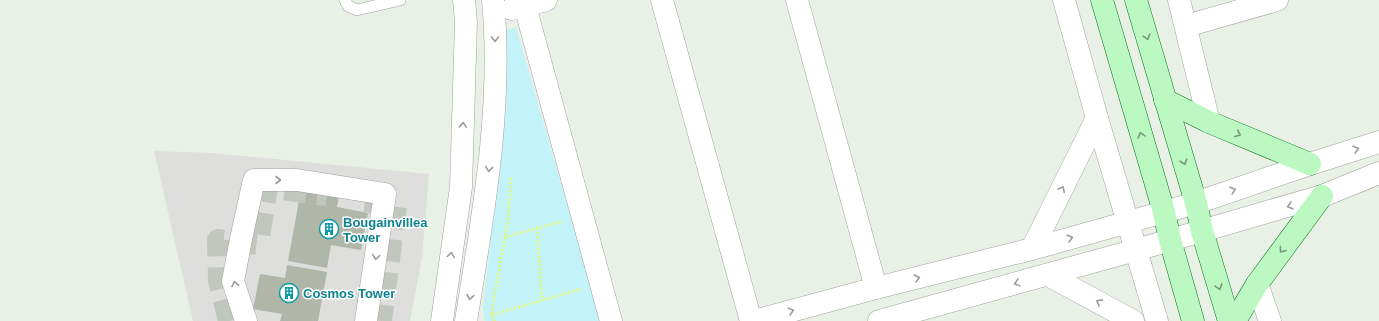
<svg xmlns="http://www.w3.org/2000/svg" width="1379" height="321" viewBox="0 0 1379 321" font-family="Helvetica,sans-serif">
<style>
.residential{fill:#dededd}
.park{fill:#c4f2f9}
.building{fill:#b0b6a8}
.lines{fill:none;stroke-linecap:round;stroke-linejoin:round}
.minor-tunnel{stroke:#c1c6be;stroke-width:22;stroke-dasharray:22 11;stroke-linecap:butt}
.service-casing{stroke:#a1a1a1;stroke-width:12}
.minor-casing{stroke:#a1a1a1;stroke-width:23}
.secondary-casing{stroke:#077618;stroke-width:23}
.path{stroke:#e3f870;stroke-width:2.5;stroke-dasharray:2 2;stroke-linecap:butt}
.service{stroke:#fff;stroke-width:11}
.minor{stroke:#fff;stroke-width:22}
.secondary{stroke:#bcf9c2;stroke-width:22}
.oneway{stroke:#769779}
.oneway2{stroke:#9b9b9b}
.labels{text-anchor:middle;stroke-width:3;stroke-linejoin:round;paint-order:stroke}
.culture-label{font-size:13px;font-weight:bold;fill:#0d838f;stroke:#fff;text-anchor:start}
</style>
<rect width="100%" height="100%" fill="#e9f0e6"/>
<path class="residential" d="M154,151L213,153L429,174L422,258L410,321H193Z"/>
<path class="park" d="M516,28L601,321H485L483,307L502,145L505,30Z"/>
<g class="building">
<path d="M302,184L340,191L337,207L368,213L361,250L331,245L327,268L288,261Z"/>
<path d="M287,265L327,272L318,321H280L282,314L253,309L260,274L285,278Z"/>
</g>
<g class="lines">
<g class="minor-tunnel">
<path d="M365,201L396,205L381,321"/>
<path d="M229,321L219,280L218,240L258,244L267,187L327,195"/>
</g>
<defs>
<path id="service" d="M345,0L348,6L357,10L400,0"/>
<g id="minor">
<path d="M662,0L751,321"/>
<path d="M797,0L876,288"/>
<path d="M1064,0L1097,118L1157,321"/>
<path d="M1179,0L1209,122"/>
<path d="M525,6L611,321"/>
<path d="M512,9L546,0"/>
<path d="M1186,26L1277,0"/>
<path d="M1032,249L1097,118"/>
<path d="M1048,275L1133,321"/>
<path d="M1257,284L1270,321"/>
<path d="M246,321L233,281L241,239L254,180H297L385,194L366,321"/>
<path d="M442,321L461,187L466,22L464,0"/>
<path d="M466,321C483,215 503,108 493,0"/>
<path d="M754,321L876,288L1032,249L1196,203L1310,164L1379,142"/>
<path d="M879,321L1136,250L1322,196L1379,173"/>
</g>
<g id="secondary">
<path d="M1102,0L1164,212L1170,240L1193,321"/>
<path d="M1136,0L1196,203L1202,231L1229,321"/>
<path d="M1165,100L1209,122L1310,164"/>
<path d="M1235,321L1257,284L1322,196"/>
</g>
</defs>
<use href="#service" class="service-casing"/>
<use href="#minor" class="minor-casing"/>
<use href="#secondary" class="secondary-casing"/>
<g class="path">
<path d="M537,228L542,301"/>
<path d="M505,237L563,221"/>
<path d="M491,315L581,289"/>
<path d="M495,321L491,315L508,219L511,178"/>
</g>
<use href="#service" class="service"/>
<use href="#minor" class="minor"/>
<use href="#secondary" class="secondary"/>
</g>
<defs><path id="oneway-chevron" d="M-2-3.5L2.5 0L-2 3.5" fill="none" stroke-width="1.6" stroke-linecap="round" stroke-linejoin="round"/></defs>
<g class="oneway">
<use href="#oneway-chevron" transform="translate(1147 37) rotate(74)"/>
<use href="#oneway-chevron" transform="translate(1238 134) rotate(23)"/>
<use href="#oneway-chevron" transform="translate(1141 135) rotate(-106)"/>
<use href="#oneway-chevron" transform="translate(1184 162) rotate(73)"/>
<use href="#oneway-chevron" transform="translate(1282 250) rotate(126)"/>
<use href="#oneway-chevron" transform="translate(1219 287) rotate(74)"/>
</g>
<g class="oneway2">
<use href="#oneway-chevron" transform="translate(495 39) rotate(90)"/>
<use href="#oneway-chevron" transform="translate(463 125) rotate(-88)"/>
<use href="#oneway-chevron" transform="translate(1356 149) rotate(-18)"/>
<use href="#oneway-chevron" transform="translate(489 169) rotate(95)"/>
<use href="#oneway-chevron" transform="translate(278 180)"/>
<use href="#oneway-chevron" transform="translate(1062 189) rotate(-64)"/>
<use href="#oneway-chevron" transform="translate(1233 190) rotate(-19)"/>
<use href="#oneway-chevron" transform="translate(1290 206) rotate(164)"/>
<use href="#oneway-chevron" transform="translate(1070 238) rotate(-16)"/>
<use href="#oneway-chevron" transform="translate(451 255) rotate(-82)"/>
<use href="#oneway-chevron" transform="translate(376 257) rotate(98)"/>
<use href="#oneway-chevron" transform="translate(917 278) rotate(-14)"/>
<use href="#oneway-chevron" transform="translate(1017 283) rotate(165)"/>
<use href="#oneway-chevron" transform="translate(235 284) rotate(-101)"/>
<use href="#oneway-chevron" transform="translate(470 297) rotate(99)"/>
<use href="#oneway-chevron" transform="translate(1099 302) rotate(-151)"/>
<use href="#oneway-chevron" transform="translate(791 311) rotate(-15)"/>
</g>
<defs>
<symbol id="building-ring" viewBox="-11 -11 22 22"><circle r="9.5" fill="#fff" stroke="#0f9aa8" stroke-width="1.5"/><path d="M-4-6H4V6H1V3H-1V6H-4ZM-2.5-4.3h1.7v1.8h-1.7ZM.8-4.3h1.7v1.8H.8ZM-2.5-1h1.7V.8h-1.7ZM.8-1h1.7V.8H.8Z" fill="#0f9aa8"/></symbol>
</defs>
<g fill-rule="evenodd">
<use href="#building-ring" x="318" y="218" width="22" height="22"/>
<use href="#building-ring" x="278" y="282" width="22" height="22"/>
</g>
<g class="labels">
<g class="culture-label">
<text x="343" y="227">Bougainvillea<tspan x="343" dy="15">Tower</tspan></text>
<text x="303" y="298">Cosmos Tower</text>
</g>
</g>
</svg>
